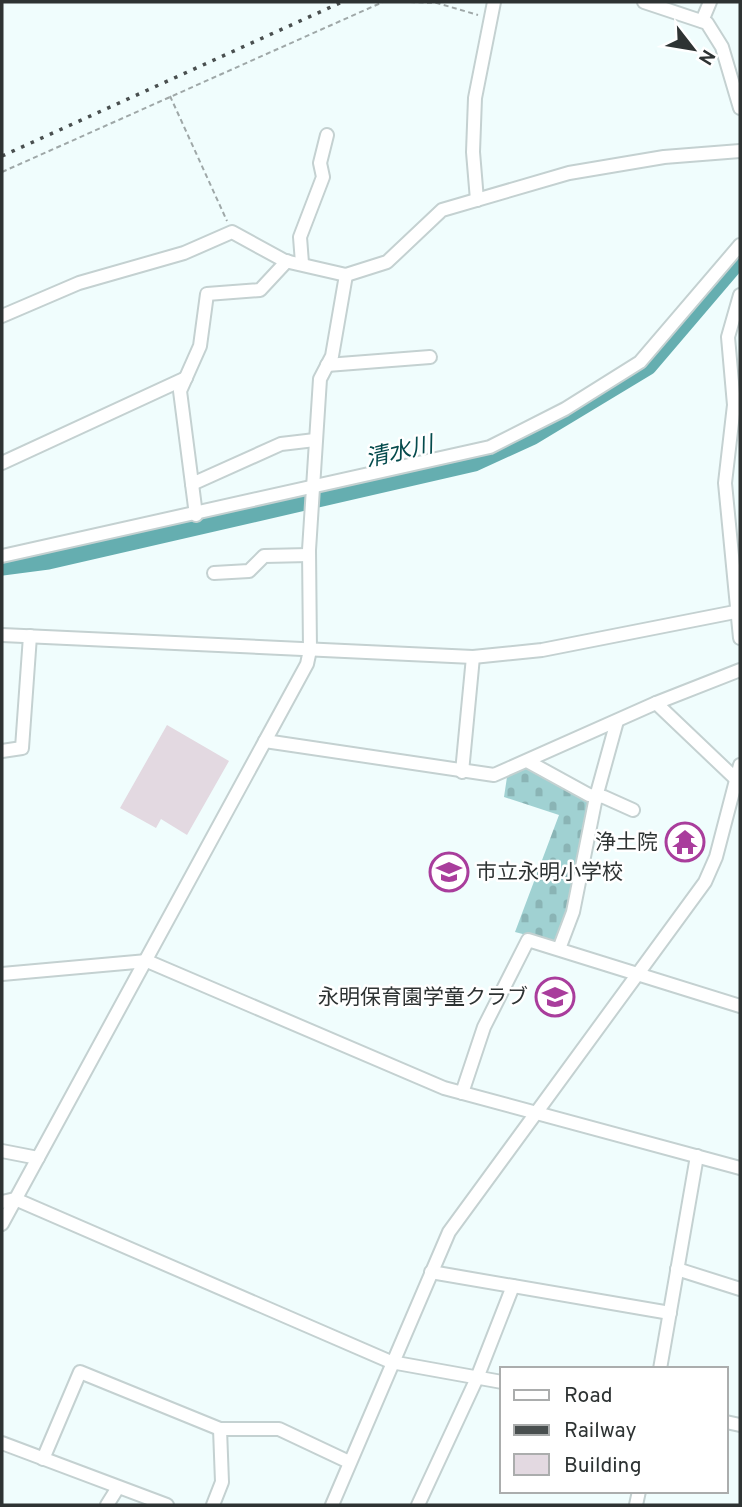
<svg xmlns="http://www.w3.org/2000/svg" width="742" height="1507" viewBox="0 0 742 1507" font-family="Overpass,'Noto Sans JP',sans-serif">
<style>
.cemetery{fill:url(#cemetery-stones)}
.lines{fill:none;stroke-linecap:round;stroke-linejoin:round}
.river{stroke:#65aeb0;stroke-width:21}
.building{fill:#e3d9e1}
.minor-casing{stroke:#c4d1d1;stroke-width:16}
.path{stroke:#9fa8a8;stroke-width:2;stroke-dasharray:5 3.5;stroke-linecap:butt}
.minor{stroke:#fff;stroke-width:12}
.rail{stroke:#494f4f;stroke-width:3.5;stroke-dasharray:3.5 7;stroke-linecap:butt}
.labels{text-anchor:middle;stroke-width:5;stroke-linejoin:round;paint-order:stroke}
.poi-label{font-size:21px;fill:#2e3333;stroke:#fff;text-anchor:end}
.water-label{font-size:23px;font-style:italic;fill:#054b4d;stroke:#fff}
</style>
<defs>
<pattern id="cemetery-stones" width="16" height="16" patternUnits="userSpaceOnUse" patternTransform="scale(1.75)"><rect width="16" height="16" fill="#a0d1d2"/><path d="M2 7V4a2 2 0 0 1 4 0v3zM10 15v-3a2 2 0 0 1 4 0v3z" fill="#8ab4b5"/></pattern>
</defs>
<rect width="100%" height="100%" fill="#f0fdfd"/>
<path class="cemetery" d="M526,767L588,798L590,802L571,908L557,943L515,932L559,815L504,797L507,777Z"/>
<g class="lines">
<path class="river" d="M2,565L48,559L474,461L531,435L647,365L740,256"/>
</g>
<path class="building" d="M167,725L229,761L187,835L161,819L156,828L120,808Z"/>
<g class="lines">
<defs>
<g id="minor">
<path d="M644,2L707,23L722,47L740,108"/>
<path d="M702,21L710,2"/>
<path d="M477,200L473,152L475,98L494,2"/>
<path d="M302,263L300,237L323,177L320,163L327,135"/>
<path d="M740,295L728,337L734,405L725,483L740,638"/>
<path d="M2,316L79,283L184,253L232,232L285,261L346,275L387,262L442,210L569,173L664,157L740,151"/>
<path d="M327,365L430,357"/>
<path d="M2,463L186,378"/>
<path d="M192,484L281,444L315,440"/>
<path d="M196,515L180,391L200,346L207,294L260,290L287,261"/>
<path d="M2,556L490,447L565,409L640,362L740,245"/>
<path d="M214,573L249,571L264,556L309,555"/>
<path d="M2,635L473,657L542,650L740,611"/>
<path d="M656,703L740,783"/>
<path d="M265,741L494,775L656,703L740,670"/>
<path d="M2,751L22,748L30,636"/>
<path d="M527,761L589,795L604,797L633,810"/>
<path d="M462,772L473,657"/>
<path d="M559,949L573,912L596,797L617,721"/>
<path d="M2,974L147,961L444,1088L740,1168"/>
<path d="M462,1093L484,1027L528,940L740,1006"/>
<path d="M2,1151L38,1158"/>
<path d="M2,1202L15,1199L391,1362L502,1382"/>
<path d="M2,1224L307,664L310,650L309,550L320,379L332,356L346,275"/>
<path d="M677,1269L740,1289"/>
<path d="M431,1272L670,1313"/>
<path d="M660,1369L697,1156"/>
<path d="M726,1422L740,1425"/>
<path d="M2,1443L167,1505"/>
<path d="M43,1459L80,1372L220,1429H279L349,1462"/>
<path d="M107,1505L117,1489"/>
<path d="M213,1505L222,1482L220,1429"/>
<path d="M332,1505L449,1232L705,882L716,857L740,765"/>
<path d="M418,1505L477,1378L513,1286"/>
<path d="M636,1505L639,1491"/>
</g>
</defs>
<use href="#minor" class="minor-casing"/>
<g class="path">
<path d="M410,2L437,3L478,15"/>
<path d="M170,96L227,221"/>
<path d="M2,172L383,2"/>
</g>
<use href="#minor" class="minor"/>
<path class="rail" d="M2,156L342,2"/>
</g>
<defs>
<symbol id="temple-ring" viewBox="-11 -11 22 22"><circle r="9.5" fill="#fff" stroke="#a93d9c" stroke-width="1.5"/><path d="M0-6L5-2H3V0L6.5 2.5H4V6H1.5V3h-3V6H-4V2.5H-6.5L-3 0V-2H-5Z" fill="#a93d9c"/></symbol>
<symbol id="school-ring" viewBox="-11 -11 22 22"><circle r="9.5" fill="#fff" stroke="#a93d9c" stroke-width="1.5"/><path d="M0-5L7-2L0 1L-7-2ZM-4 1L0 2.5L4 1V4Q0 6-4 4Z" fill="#a93d9c"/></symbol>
</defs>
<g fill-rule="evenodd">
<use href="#temple-ring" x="663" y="820" width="44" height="44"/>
<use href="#school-ring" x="427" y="850" width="44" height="44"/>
<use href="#school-ring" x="533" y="975" width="44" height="44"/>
</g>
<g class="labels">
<g class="poi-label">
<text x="658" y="849">浄土院</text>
<text x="476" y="879" text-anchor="start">市立永明小学校</text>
<text x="528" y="1004">永明保育園学童クラブ</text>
</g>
<g class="water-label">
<text transform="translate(399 451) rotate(-13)" y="8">清水川</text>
</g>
</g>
<rect width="742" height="1507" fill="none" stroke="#2e3333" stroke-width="7"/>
<rect x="500" y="1367" width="228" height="126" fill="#ffffff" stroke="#abadad" stroke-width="2"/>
<rect x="514" y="1390" width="35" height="10" fill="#ffffff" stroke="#abadad" stroke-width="2"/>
<text x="564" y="1402" font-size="21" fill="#2e3333">Road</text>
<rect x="514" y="1425" width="35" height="10" fill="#494f4f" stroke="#abadad" stroke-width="2"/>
<text x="564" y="1437" font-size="21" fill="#2e3333">Railway</text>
<rect x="514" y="1454" width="35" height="21" fill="#e3d9e1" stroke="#abadad" stroke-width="2"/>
<text x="564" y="1472" font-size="21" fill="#2e3333">Building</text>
<g transform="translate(693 49) rotate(121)" stroke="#ffffff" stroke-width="5" paint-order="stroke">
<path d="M0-5L12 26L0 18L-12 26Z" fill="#2e3333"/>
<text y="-10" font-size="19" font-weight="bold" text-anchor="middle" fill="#2e3333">N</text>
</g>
</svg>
